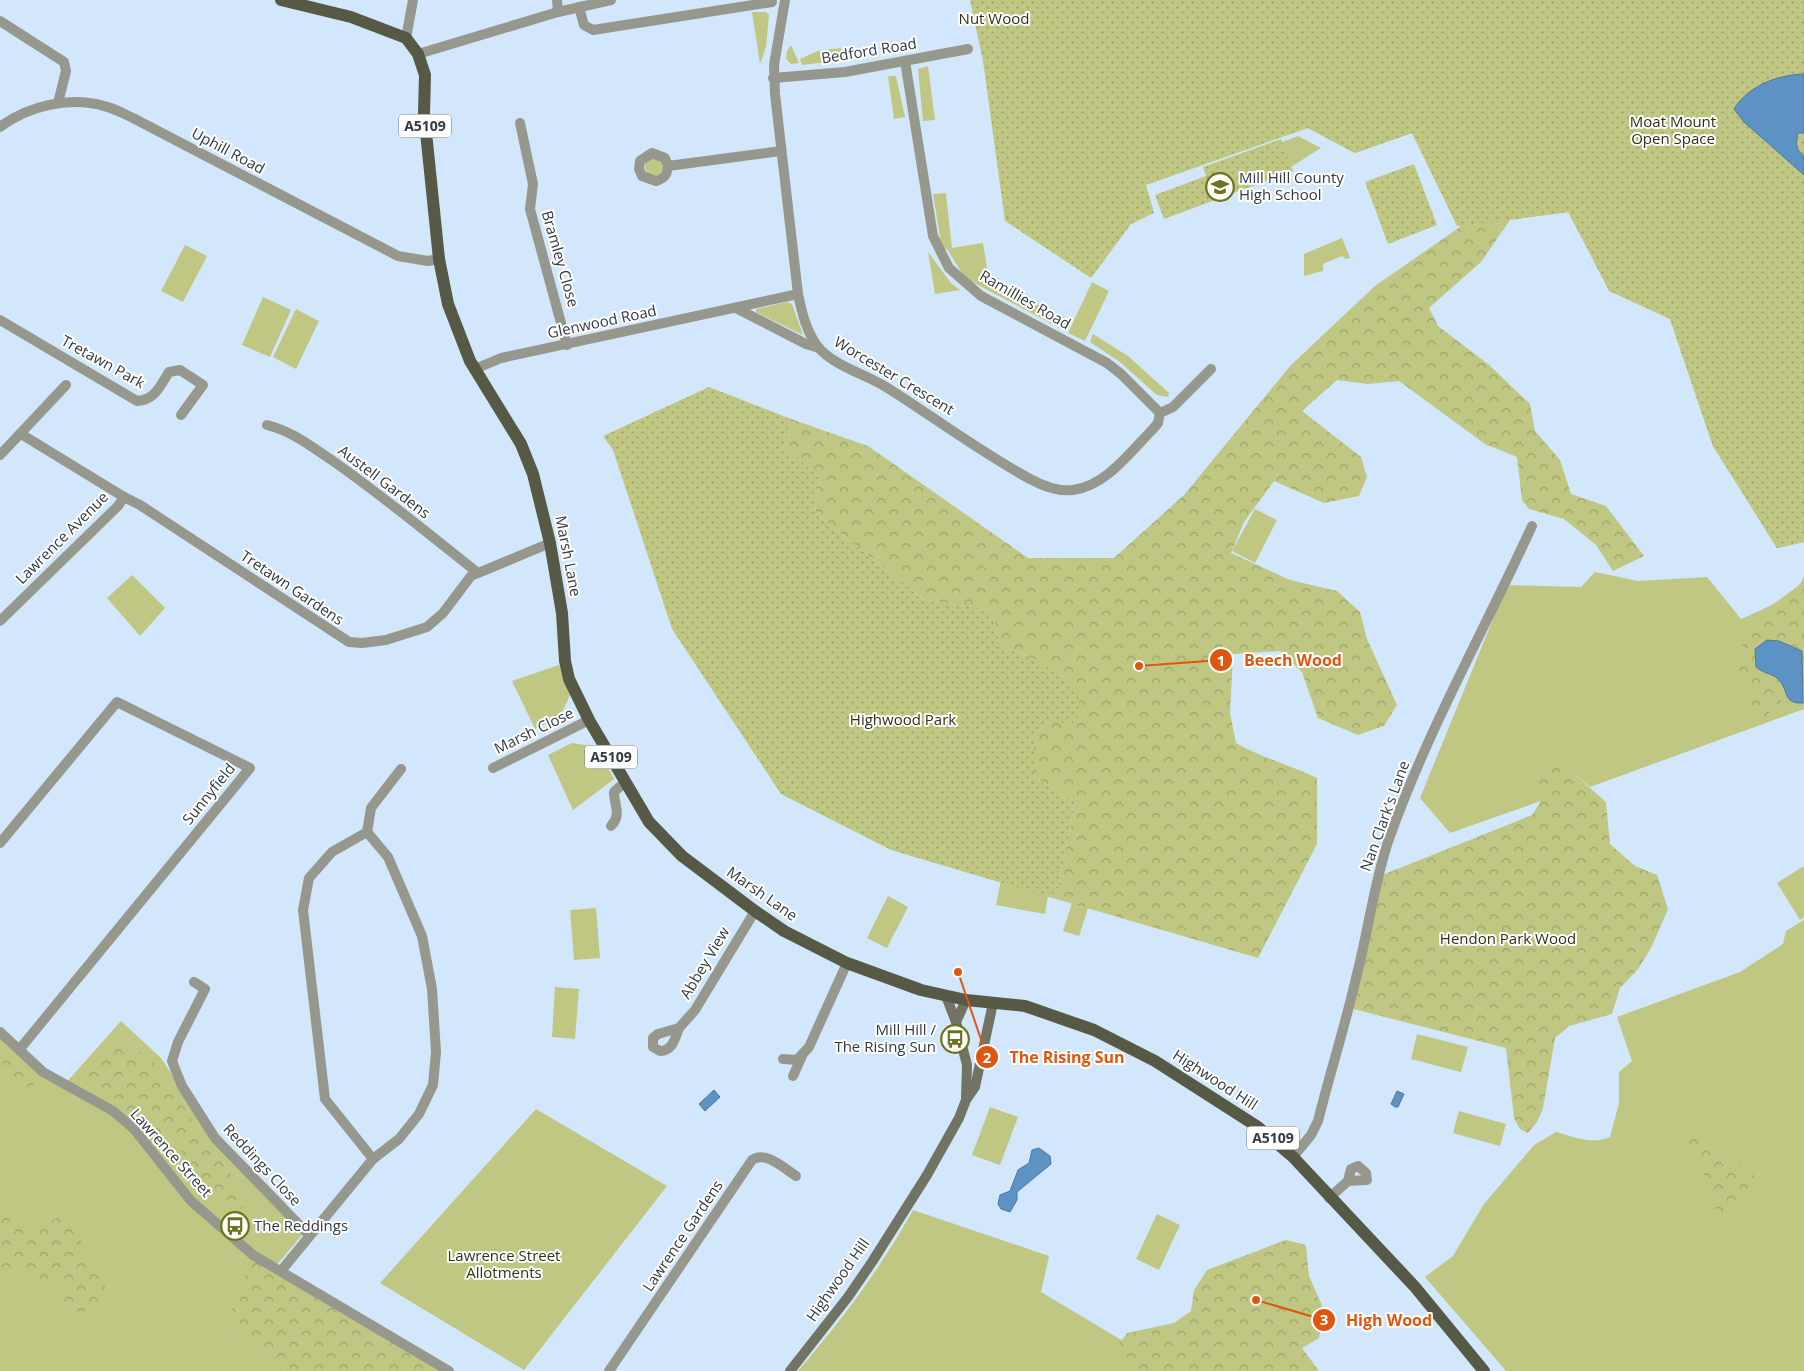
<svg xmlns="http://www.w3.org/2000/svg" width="1804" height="1371" viewBox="0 0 1804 1371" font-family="'Open Sans',sans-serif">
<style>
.green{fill:#bfc782}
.forest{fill:url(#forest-crowns)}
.park{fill:url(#park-dots)}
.water{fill:#5d92c5;stroke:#50779d}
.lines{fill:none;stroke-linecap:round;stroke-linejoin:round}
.minor{stroke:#96988d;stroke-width:10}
.tertiary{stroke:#96988d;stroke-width:10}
.secondary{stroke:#717363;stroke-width:10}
.primary{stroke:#565946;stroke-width:12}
.labels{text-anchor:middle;stroke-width:4;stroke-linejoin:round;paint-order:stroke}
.shield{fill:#fff;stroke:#6f747a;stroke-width:1}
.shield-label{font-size:14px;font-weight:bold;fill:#313941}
.park-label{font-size:15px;fill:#2f3212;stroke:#fff}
.street-label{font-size:15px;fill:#313941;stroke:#fff}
.poi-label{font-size:15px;fill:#313941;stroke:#fff;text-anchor:start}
.leader{fill:none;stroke:#df570f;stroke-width:2}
.callout-dot{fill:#df570f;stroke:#fff;stroke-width:2}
.mark-label{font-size:15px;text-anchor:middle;font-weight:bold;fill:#fff}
.callout-label{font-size:16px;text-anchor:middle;font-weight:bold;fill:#df570f;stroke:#fff;stroke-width:4;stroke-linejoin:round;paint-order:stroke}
</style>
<defs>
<pattern id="forest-crowns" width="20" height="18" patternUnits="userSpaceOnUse" patternTransform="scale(1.25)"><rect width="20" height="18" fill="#bfc782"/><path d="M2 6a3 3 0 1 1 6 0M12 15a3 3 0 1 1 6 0" fill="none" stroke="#9ca36c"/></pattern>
<pattern id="park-dots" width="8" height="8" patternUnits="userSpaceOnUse" patternTransform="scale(1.25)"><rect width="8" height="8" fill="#bfc782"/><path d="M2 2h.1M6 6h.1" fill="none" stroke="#9ca36c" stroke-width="1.8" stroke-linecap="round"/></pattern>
</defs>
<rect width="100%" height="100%" fill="#d3e7fc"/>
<g class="green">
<path d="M752,12H766L769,15L766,47L760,64Z"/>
<path d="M791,45L799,63L791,64L786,59L787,51Z"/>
<path d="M841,48L843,60L802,65L800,59L818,51Z"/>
<path d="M928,66L935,120L923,121L918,69Z"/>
<path d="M888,76H896L905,117L894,119Z"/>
<path d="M1298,136L1321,148L1291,167L1282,142Z"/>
<circle cx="654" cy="167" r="9"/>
<path d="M946,193L952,248L983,243L989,280L999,278L1003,288L1068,319L1065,331L965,278L947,249H942L933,194Z"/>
<path d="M1342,238L1350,258L1346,259L1342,256L1323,264V271L1304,276V254Z"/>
<path d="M185,245L207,256L183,302L161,291Z"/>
<path d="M928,252L951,283L960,290L935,294Z"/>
<path d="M1092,282L1109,291L1085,341L1068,333Z"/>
<path d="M263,297L291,310L270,357L242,345Z"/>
<path d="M787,302L792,304L803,335L756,312V309Z"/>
<path d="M296,309L319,321L296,369L273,357Z"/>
<path d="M1093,334L1128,356L1169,393L1168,397L1157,395L1120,362L1090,342Z"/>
<path d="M1255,509L1277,520L1255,563L1232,551Z"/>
<path d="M1595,572L1638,581L1707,577L1741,619C1759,611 1798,596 1804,576V709L1590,787L1555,758L1541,801L1450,833L1420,798L1507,585L1581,587Z"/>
<path d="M132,575L165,608L140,636L107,598Z"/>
<path d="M559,665L570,695L560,717L535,729L512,681Z"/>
<path d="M572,743L597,747L614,779L573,810L548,755Z"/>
<path d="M1804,866V917L1800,920L1777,883Z"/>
<path d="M1001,880L1049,889L1045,914L996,905Z"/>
<path d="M888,896L908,907L887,948L867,938Z"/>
<path d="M1074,897L1090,902L1079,936L1063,931Z"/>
<path d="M596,908L600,958L574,960L570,910Z"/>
<path d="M1804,920V1371H1506L1425,1277L1453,1256L1484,1204L1534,1145L1556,1132C1574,1137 1593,1145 1610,1137L1619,1103V1072L1632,1061L1617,1017L1740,972L1783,944L1786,931Z"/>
<path d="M555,987L579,989L575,1039L552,1037Z"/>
<path d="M121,1021L161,1058L216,1140L302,1235L226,1325L286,1371H0V1032L65,1084Z"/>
<path d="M1417,1034L1468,1047L1461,1072L1411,1059Z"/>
<path d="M990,1107L1018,1117L1000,1165L972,1155Z"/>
<path d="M536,1109L667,1186L524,1370L380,1283Z"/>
<path d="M1459,1111L1506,1124L1500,1146L1453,1133Z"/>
<path d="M913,1210L1049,1256L1041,1292L1123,1341L1130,1365L1145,1371H798C841,1321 881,1268 913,1210Z"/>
<path d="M1157,1214L1180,1225L1159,1270L1136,1259Z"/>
</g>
<g class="forest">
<path d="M1804,0V542L1777,548L1713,446L1670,319L1609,290L1568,212L1510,220L1481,262L1429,308L1438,326L1488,364L1530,404L1535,431L1560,460L1571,494L1606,506L1644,556L1613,571L1596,545L1564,519L1529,509L1522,500L1517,457L1485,444L1399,381L1368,384L1337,380L1302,411L1361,457L1367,477L1359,496L1324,503L1274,481L1244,522L1231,553L1290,580L1337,591L1360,612L1367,639L1397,705L1384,726L1358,735L1318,718L1302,672L1280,651L1233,654L1230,713L1236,743C1262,758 1290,765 1317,778V844L1258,958L1056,899L1075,802L1034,777V734L1050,722L1037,660L1001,646L991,609L926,601L815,513L819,477L786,447L791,419L868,446L1028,558H1114L1184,495L1291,365L1375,286L1460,227L1412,133L1355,153L1308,128Z"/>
<path d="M1804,576V685L1793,690L1759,723L1738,667L1745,633L1771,606L1802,583Z"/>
<path d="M1555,757L1606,802L1610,844L1635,866L1657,875L1668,909L1652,946L1638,969L1620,988L1612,1014L1569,1026L1555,1038L1543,1108L1537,1122L1528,1133L1520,1129L1514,1118L1506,1048L1346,1007L1377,877L1532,815L1541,801L1528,778Z"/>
<path d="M118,1038L151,1059L170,1082L193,1123L251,1202L238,1211C208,1190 191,1171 174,1138L155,1137L132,1114L97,1096L82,1081L98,1054Z"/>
<path d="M0,1044L38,1077L30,1090L13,1086L0,1076Z"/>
<path d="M1682,1131L1718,1152L1730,1155L1743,1168L1753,1174L1755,1181C1752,1188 1745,1189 1741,1195C1735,1203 1735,1214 1723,1216C1708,1204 1708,1183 1701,1167C1695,1154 1685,1147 1678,1135Z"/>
<path d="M74,1210L84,1254L109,1293L95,1309L71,1313L55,1301L68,1288L36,1280L0,1266V1211L39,1231L51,1221Z"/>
<path d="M1286,1240L1306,1245L1309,1276L1325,1312L1319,1338L1302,1348L1319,1371H1145L1130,1365L1117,1347L1127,1333L1174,1323L1191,1311L1194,1290L1207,1270Z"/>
<path d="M253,1255L449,1371H286L226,1325Z"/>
</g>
<g class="park">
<path d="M970,0H1804V542L1777,548L1713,446L1670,319L1609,291L1569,212L1457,226L1412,133L1355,153L1308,128L1146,185L1154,213L1131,224L1091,278L1005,221L983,61Z"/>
<path d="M1281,139L1293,171L1164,219L1155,195L1206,176L1203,167Z"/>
<path d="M1414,164L1437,225L1388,244L1365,182Z"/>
<path d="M709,387L791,419L786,447L819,477L815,513L926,601L991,609L1001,646L1037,660L1076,687L1080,708L1076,723L1050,722L1034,734V777L1075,802L1056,899L891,850L781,794L672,629L613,450L603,436Z"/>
</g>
<g class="water">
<path d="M1804,74V133H1798C1796,142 1795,150 1804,156V175L1744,122L1734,109C1748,86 1777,75 1804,74Z"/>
<path d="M1767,640L1779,641L1802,651L1803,703C1781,704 1790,689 1777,678C1770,673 1763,673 1756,667L1755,649Z"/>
<path d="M714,1090L720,1097L705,1111L699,1104Z"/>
<path d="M1397,1091L1404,1094L1398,1107H1395L1391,1104Z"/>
<path d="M1039,1148L1050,1156L1051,1164L1017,1192V1200L1010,1212L1001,1209L998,1204L1000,1195L1010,1191L1018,1170L1029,1163L1032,1150Z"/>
</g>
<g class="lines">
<g class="minor">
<path d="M557,0L558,12"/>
<path d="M785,0L774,65L775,94L798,294C802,313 806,331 818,347C834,366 865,374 886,387C934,417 980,452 1030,479C1043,486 1058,492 1073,490C1106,486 1131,451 1153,429L1158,423L1160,413"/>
<path d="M579,7L584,25L593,30L772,2"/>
<path d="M0,21L64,62L66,71L58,103"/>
<path d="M406,38L413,0"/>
<path d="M418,54L558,12L611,0"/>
<path d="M905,61L933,236L949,268L981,296L1107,363L1121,374L1160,413"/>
<path d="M773,78L845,72L968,49"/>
<path d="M520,123L533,184L530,209L567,345"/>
<path d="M0,127C28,106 69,96 104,106C114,108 124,114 133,118L398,256L428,261L439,259"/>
<path d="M668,166L665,158L652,153L640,161L639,169L642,176L656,181C665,178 667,175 668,166L781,151"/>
<path d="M736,308L806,344L819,348"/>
<path d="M0,320L137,401C155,400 160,386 169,372L180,370L203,385L181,415"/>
<path d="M475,369L501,358L798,294"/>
<path d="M1160,413L1173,407L1211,369"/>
<path d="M267,425C292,431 312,447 333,461C383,496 430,535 478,573"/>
<path d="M21,434L124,497L140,505L349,642L362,643L386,640L427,627L443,613L471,576L550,543"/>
<path d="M0,455L66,385"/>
<path d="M0,621L118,506L124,497"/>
<path d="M493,768L589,720"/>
<path d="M611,826C622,815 614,805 614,792L625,782"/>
<path d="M367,832L388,857L422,936L432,989L436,1052L433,1085L419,1114L399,1139L373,1159"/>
<path d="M0,843L117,702L250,768L19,1050"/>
<path d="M194,982L205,989L178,1042L172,1061L182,1086L215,1138L309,1235"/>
<path d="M679,1028C675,1038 673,1051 660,1051L653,1047V1038L658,1034L679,1028L695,1010L755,911"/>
<path d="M783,1059L797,1060L809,1047L847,963"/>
<path d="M793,1076L802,1056"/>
<path d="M1293,1157L1311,1135L1318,1121C1330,1073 1345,1026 1356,978C1368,933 1373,887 1388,842C1426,733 1484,631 1532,526"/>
<path d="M1329,1198L1348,1181L1367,1180L1366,1173L1358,1166L1351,1169L1348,1181"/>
<path d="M281,1271L373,1159L325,1099L303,910L309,878L332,852L367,832L371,808L401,769"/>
<path d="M609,1371L752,1160C765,1150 785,1169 796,1176"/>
</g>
<path class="tertiary" d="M0,1032L43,1072L113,1111L134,1129L191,1201L253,1255L449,1371"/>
<g class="secondary">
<path d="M946,996L956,1022L967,1065L966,1099"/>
<path d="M956,1022L966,1000"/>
<path d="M790,1371L848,1297L872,1262L927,1175L959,1118L966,1100L975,1087L993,1003"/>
</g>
<path class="primary" d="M281,0L351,17L406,38L418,54L425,75L424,113L439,259L448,304L470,361L521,444L533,474L550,543L562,613L565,661L569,679L589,720L649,822L682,856L755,911L784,931L847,963L921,990L966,1000L1025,1006L1094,1030L1155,1061L1258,1127L1293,1157L1415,1287L1484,1371"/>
</g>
<defs>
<symbol id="school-ring" viewBox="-11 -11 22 22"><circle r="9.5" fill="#fff" stroke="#6c731b" stroke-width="1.5"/><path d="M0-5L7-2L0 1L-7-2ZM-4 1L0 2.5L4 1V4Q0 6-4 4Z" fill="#6c731b"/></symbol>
<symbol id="bus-ring" viewBox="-11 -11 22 22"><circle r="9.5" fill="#fff" stroke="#6c731b" stroke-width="1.5"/><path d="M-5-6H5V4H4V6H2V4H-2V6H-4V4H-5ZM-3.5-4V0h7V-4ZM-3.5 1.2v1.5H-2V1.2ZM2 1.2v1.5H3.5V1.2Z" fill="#6c731b"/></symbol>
</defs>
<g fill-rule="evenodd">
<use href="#school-ring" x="1204" y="171" width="32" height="32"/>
<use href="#bus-ring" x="939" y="1023" width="32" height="32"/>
<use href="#bus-ring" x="219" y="1210" width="32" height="32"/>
</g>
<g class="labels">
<g class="shield">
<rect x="399" y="114.5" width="52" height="23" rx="4"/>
<rect x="585" y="745.5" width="52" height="23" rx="4"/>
<rect x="1247" y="1126.5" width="52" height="23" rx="4"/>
</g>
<g class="shield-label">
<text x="425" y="131">A5109</text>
<text x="611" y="762">A5109</text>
<text x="1273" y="1143">A5109</text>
</g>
<g class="park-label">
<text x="994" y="24">Nut Wood</text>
<text x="1673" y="127">Moat Mount<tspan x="1673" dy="17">Open Space</tspan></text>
<text x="903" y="725">Highwood Park</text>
<text x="1508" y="944">Hendon Park Wood</text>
<text x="504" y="1261">Lawrence Street<tspan x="504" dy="17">Allotments</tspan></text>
</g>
<g class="street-label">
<text transform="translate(869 51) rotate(-9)" y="5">Bedford Road</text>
<text transform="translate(228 151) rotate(28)" y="5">Uphill Road</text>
<text transform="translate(560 259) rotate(74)" y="5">Bramley Close</text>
<text transform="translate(1025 300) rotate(30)" y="5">Ramillies Road</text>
<text transform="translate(602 322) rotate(-12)" y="5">Glenwood Road</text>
<text transform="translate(103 362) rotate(29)" y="5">Tretawn Park</text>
<text transform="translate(894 376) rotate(31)" y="5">Worcester Crescent</text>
<text transform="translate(384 482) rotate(37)" y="5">Austell Gardens</text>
<text transform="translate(62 538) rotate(-45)" y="5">Lawrence Avenue</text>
<text transform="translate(568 556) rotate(79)" y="5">Marsh Lane</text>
<text transform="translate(292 588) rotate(34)" y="5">Tretawn Gardens</text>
<text transform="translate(534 731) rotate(-26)" y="5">Marsh Close</text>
<text transform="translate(209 794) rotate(-51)" y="5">Sunnyfield</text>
<text transform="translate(1385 816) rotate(-70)" y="5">Nan Clark's Lane</text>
<text transform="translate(762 894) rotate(35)" y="5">Marsh Lane</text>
<text transform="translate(705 963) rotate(-59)" y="5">Abbey View</text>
<text transform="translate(1215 1080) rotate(33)" y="5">Highwood Hill</text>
<text transform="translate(171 1153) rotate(48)" y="5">Lawrence Street</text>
<text transform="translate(262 1165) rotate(47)" y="5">Reddings Close</text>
<text transform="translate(683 1236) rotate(-56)" y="5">Lawrence Gardens</text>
<text transform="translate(838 1280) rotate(-55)" y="5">Highwood Hill</text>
</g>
<g class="poi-label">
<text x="1239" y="183">Mill Hill County<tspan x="1239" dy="17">High School</tspan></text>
<text x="936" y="1035" text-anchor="end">Mill Hill /<tspan x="936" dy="17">The Rising Sun</tspan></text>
<text x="254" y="1231">The Reddings</text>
</g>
</g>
<path class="leader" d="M1139 666L1221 660M958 972L987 1057M1256 1300L1324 1320"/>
<g class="callout-dot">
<circle cx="1139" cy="666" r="5"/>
<circle cx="958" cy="972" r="5"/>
<circle cx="1256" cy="1300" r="5"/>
<circle cx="1221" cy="660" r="12"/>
<circle cx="987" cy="1057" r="12"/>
<circle cx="1324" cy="1320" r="12"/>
</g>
<g class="mark-label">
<text x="1221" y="666">1</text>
<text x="987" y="1063">2</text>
<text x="1324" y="1325">3</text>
</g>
<g class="callout-label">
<text x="1293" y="666">Beech Wood</text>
<text x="1067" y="1063">The Rising Sun</text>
<text x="1389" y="1326">High Wood</text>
</g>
</svg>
